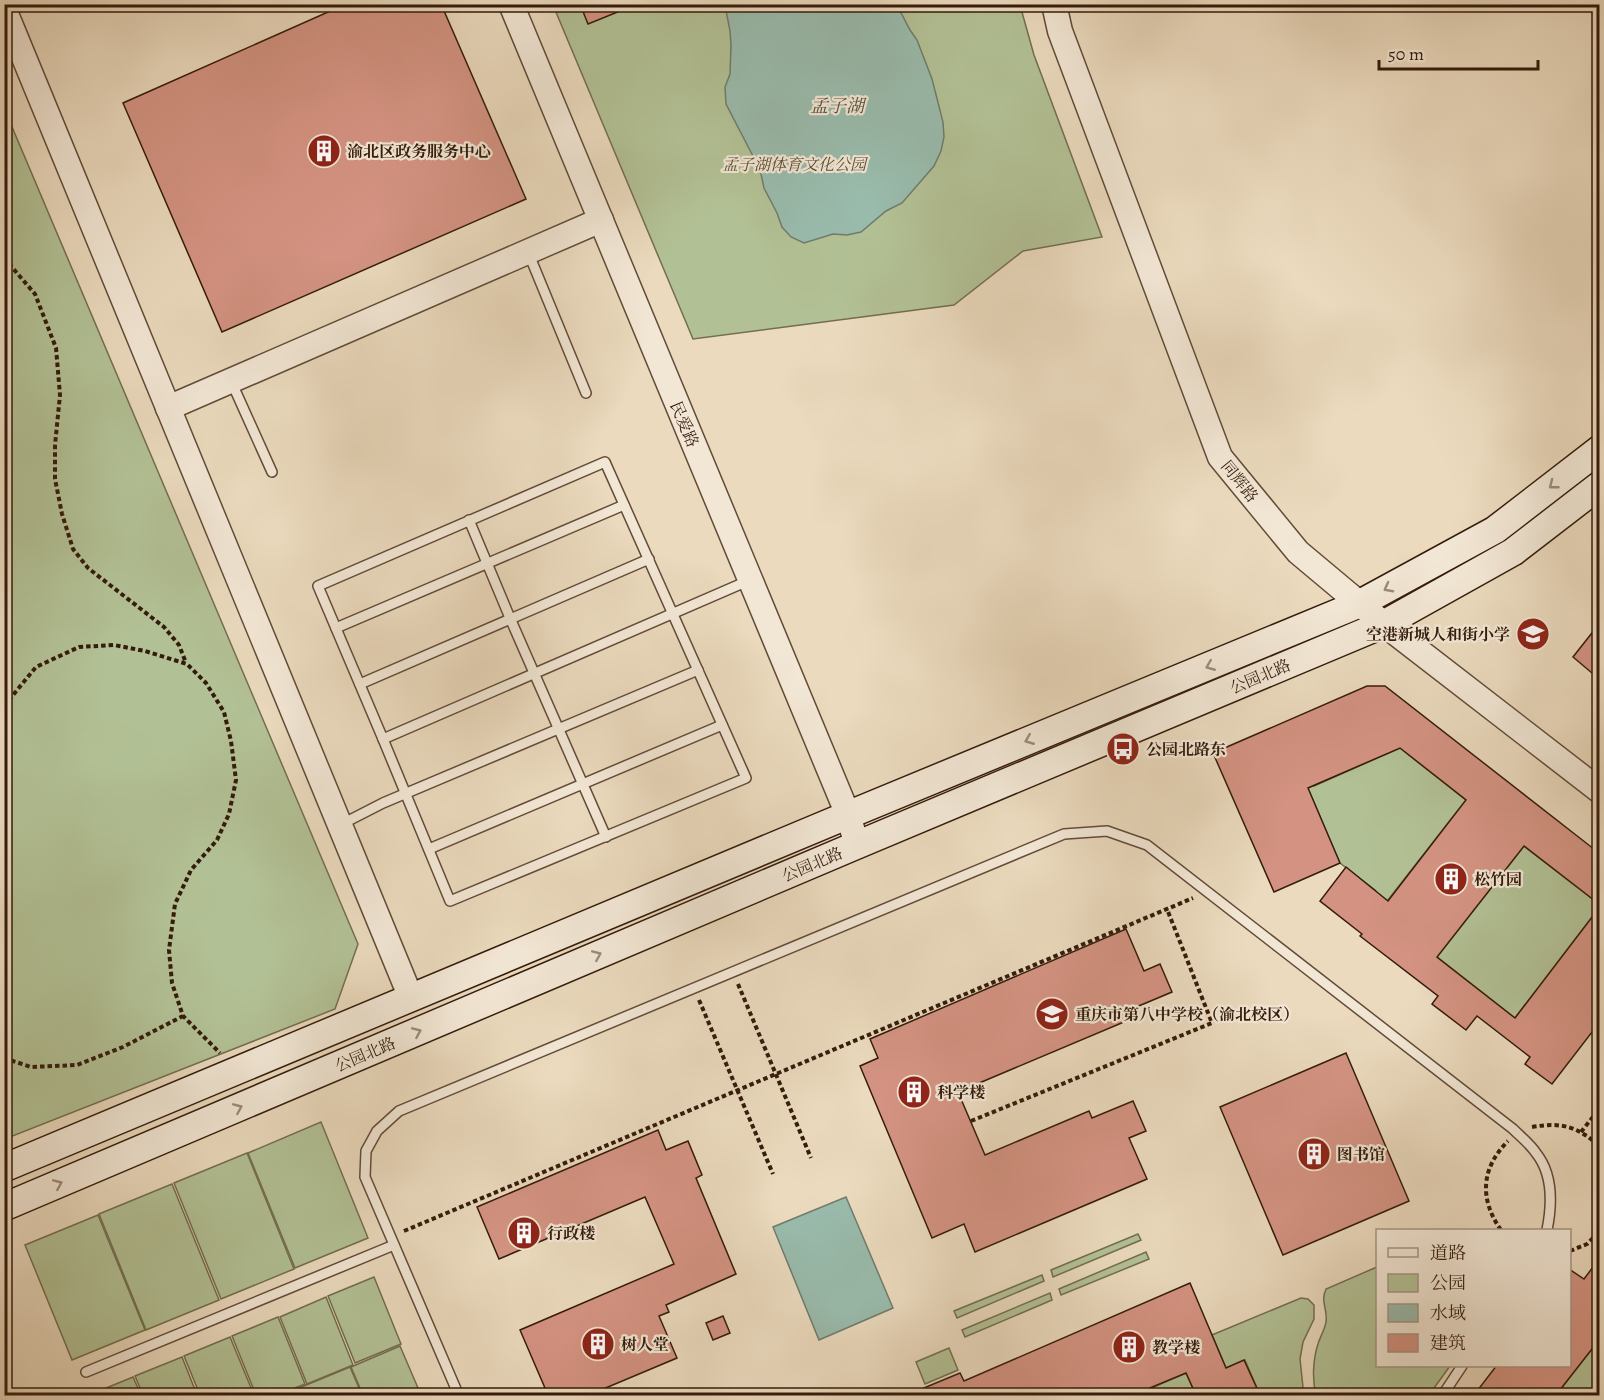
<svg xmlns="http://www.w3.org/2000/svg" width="1604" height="1400" viewBox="0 0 1604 1400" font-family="Alegreya,'Noto Serif SC',serif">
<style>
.green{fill:#b2c195;stroke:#736e50;stroke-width:1.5}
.water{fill:#99bbac;stroke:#717b6c;stroke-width:1.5}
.building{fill:#d49382;stroke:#341b0b;stroke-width:1.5}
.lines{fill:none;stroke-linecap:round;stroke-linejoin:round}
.service-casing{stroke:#624b38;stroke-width:12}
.tertiary-casing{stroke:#624b38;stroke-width:27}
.secondary-casing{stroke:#341b0b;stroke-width:30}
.path{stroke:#341b0b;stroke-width:4;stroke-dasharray:4.5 3;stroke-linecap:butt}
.service{stroke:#f2e7d5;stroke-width:9}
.tertiary{stroke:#f2e7d5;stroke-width:24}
.secondary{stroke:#f2e7d5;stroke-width:27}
.oneway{stroke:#9c8b7a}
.labels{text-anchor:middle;stroke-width:4.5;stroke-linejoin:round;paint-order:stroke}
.poi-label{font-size:16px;font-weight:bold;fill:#341b0b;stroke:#f2e7d5;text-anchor:start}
.park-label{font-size:16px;font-style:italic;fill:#5a4d34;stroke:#f2e7d5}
.street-label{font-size:16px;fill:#341b0b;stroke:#f2e7d5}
.water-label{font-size:18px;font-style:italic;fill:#524b3b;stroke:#f2e7d5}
</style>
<rect width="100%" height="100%" fill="#ebdabe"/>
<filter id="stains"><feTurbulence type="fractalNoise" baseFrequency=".00333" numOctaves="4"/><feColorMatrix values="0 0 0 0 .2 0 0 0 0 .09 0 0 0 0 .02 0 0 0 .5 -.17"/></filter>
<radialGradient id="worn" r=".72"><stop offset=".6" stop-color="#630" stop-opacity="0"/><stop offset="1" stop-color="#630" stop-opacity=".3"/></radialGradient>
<g class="green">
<path d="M553,5H1020L1034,55L1102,237L1023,251L954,305L693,339Z"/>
<path d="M4,108L358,944L335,1009L5,1139Z"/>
<path d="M1400,748L1466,800L1384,905L1375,890L1340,863L1297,763L1314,786Z"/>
<path d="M1524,846L1599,904V908L1515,1018L1437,957Z"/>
<path d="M321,1122L368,1238L295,1268L248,1153Z"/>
<path d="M247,1153L294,1269L221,1299L174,1183Z"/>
<path d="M172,1184L219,1300L146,1330L99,1214Z"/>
<path d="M98,1215L145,1330L72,1360L25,1245Z"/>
<path d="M1138,1234L1141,1240L1053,1277L1051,1270Z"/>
<path d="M1146,1252L1149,1259L1061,1295L1059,1289Z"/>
<path d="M1377,1267L1378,1366H1450L1429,1395H1316C1312,1380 1313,1359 1318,1344C1320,1337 1325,1329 1326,1322C1328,1309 1320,1302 1326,1289Z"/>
<path d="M1042,1275L1044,1281L957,1318L954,1311Z"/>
<path d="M374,1277L401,1344L355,1363L328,1296Z"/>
<path d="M1050,1293L1052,1300L965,1337L962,1330Z"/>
<path d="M326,1297L353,1365L307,1384L280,1317Z"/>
<path d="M1301,1298L1308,1299L1314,1305V1319L1303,1342L1300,1359L1303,1387L1300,1392L1290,1395H1260L1245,1360L1226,1368L1212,1335Z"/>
<path d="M278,1317L305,1384L278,1395H256L232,1336Z"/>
<path d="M230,1337L254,1395H200L184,1356Z"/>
<path d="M1599,1340V1395H1556Z"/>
<path d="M400,1346L421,1395H363L351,1367Z"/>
<path d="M949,1348L958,1370L925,1384L916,1362Z"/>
<path d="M182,1357L197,1395H143L135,1376Z"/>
<path d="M350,1367L362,1395H282Z"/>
<path d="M1186,1373L1196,1395L1133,1396Z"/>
<path d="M133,1377L141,1395H89Z"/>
</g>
<g class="water">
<path d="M725,5H897L910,30L917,40L932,79L943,122L944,137L941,151L934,166L902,203L886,211L861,232L847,235L833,234L804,243L791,237L782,227L777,213L764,188L761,174L754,158L726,104L725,87L730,74L731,45L730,31Z"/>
<path d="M846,1197L893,1308L819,1340L773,1227Z"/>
</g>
<g class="building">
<path d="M346,4H441L526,199L222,332L123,103Z"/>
<path d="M580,4H635V5L588,24Z"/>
<path d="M1599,624V679L1573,657Z"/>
<path d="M1367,686H1385L1599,853V904L1524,846L1437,957L1515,1018L1599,908V1023L1552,1084L1525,1064L1530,1057L1477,1016L1466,1030L1432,1004L1438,996L1360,936L1362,934L1320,901L1346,867L1388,901L1466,800L1400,748L1308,788L1340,863L1274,892L1213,753Z"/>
<path d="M1126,929L1144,971L1160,964L1172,992L1134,1008L1138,1016L958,1092L985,1155L1089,1111L1092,1118L1133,1101L1146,1131L1129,1138L1147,1179L975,1252L964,1224L932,1238L860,1066L878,1058L870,1039Z"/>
<path d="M1346,1053L1409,1201L1283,1255L1220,1107Z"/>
<path d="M658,1130L666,1150L688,1141L702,1175L696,1178L736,1274L666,1305L669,1312L659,1316L677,1358L589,1395H548L520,1330L674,1264L645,1197L499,1259L477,1207Z"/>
<path d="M1599,1259V1340L1556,1395H1474L1497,1365H1569V1269L1584,1279Z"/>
<path d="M1190,1283L1226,1368L1244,1360L1260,1395H1196L1186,1373L1133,1395H907L960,1373L964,1381Z"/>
<path d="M723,1316L730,1333L713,1340L706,1323Z"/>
</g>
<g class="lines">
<defs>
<g id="service">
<path d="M528,252L586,393"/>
<path d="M231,381L272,472"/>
<path d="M605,462L746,778L450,901L383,739L318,586Z"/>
<path d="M469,520L510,618L606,837"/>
<path d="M336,628L624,505"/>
<path d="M360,684L649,559"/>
<path d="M383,739L750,580"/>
<path d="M342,824L383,803L698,670"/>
<path d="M429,849L722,725"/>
<path d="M86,1372L394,1245"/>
<path d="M459,1396L365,1177L366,1151L377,1131L399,1111L1064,834L1107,831L1147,845L1513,1129C1521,1137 1530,1144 1536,1153C1553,1174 1552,1205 1547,1230"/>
<path d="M1442,1396L1462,1366"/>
</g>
<g id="tertiary">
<path d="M511,4L848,815L857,845"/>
<path d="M1054,4L1060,31L1220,457L1298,552L1384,624L1600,791"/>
<path d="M4,9L411,998"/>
<path d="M168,408L601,220"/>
</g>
<g id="secondary">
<path d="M4,1168L848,815L1359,604L1495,530L1600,449"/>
<path d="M4,1207L857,845L1384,624L1513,552L1600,485"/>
</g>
</defs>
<use href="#service" class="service-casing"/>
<use href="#tertiary" class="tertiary-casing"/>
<use href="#secondary" class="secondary-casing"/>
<g class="path">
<path d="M4,258L35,294L56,348L60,395L55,445V479L62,514L73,549L88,568L164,627L179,645L186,663"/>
<path d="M4,706L36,667L79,647L114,645L145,651L187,664L206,683L224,712L231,741L236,780L229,814L217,840L191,870L175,904L169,950L172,983L183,1016L220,1053"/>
<path d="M738,984L811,1158"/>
<path d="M699,1000L773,1174"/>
<path d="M4,1058L31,1067L77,1065L123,1047L183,1016"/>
<path d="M971,1121L1212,1023L1167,909"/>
<path d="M1532,1127C1561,1122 1578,1126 1600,1147"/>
<path d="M1581,1132L1600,1108"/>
<path d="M1501,1230C1479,1199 1481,1168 1508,1141"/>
<path d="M404,1231L1193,898"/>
<path d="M1570,1251L1587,1244L1600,1231"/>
</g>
<use href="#service" class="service"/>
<use href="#tertiary" class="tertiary"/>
<use href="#secondary" class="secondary"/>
</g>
<defs><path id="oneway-chevron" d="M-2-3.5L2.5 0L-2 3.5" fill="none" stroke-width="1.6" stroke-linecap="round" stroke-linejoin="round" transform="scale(1.5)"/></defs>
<g class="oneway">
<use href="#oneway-chevron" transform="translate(1553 485) rotate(142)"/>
<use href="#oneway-chevron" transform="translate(1388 588) rotate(152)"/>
<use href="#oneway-chevron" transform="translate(1210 666) rotate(158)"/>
<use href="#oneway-chevron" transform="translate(1029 740) rotate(158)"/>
<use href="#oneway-chevron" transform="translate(597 955) rotate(-23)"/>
<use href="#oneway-chevron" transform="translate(417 1032) rotate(-23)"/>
<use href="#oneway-chevron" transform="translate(238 1108) rotate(-23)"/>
<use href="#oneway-chevron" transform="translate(58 1184) rotate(-23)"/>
</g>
<defs>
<symbol id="building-disc" viewBox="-11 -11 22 22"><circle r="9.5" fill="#8f2418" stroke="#f2e7d5"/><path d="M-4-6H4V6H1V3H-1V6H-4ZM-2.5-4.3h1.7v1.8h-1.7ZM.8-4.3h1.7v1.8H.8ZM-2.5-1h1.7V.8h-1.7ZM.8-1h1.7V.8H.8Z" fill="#fff"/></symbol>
<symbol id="school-disc" viewBox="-11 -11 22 22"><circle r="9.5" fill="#8f2418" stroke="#f2e7d5"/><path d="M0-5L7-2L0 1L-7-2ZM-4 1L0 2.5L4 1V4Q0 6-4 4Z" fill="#fff"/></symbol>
<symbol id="bus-disc" viewBox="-11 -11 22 22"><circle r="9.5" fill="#8f2418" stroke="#f2e7d5"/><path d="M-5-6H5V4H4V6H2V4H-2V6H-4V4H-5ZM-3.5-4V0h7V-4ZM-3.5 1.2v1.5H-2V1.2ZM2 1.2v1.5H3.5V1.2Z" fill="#fff"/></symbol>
</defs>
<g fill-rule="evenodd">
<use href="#building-disc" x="305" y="132" width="38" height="38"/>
<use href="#school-disc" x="1514" y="615" width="38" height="38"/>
<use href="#bus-disc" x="1104" y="730" width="38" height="38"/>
<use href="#building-disc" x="1432" y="860" width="38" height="38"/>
<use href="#school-disc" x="1033" y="995" width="38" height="38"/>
<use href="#building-disc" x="895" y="1073" width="38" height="38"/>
<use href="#building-disc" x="1295" y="1135" width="38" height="38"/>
<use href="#building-disc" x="505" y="1214" width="38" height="38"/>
<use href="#building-disc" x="579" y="1325" width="38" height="38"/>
<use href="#building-disc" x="1110" y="1328" width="38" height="38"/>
</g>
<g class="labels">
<g class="poi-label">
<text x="347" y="157">渝北区政务服务中心</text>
<text x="1510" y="640" text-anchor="end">空港新城人和街小学</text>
<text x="1146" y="755">公园北路东</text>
<text x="1474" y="885">松竹园</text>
<text x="1075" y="1020">重庆市第八中学校（渝北校区）</text>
<text x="937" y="1098">科学楼</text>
<text x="1337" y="1160">图书馆</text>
<text x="547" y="1239">行政楼</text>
<text x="621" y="1350">树人堂</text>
<text x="1152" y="1353">教学楼</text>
</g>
<g class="park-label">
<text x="794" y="170">孟子湖体育文化公园</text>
</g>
<g class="street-label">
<text transform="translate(685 424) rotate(67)" y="6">民爱路</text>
<text transform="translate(1240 481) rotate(51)" y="6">同辉路</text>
<text transform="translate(1260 676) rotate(-23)" y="6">公园北路</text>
<text transform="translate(812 864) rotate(-23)" y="6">公园北路</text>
<text transform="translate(365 1054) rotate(-23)" y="6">公园北路</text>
</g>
<g class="water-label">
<text x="837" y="112">孟子湖</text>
</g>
</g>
<rect width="1604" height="1400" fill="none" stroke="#ebdabe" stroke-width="24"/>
<rect x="6" y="6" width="1592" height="1388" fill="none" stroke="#341b0b" stroke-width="3"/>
<rect x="12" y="12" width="1580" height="1376" fill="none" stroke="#341b0b" stroke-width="1.5"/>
<rect x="1376" y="1229" width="195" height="138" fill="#f2e7d5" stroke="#a69584" stroke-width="1.5"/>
<rect x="1388" y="1248" width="30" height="9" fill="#f2e7d5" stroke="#a69584" stroke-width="1.5"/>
<text x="1430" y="1259" font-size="18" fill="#341b0b">道路</text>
<rect x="1388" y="1274" width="30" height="18" fill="#b2c195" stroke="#a69584" stroke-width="1.5"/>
<text x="1430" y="1289" font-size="18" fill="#341b0b">公园</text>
<rect x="1388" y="1304" width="30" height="18" fill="#99bbac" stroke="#a69584" stroke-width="1.5"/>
<text x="1430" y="1319" font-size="18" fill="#341b0b">水域</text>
<rect x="1388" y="1334" width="30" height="18" fill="#d49382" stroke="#a69584" stroke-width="1.5"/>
<text x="1430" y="1349" font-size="18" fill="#341b0b">建筑</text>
<path d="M1379 60v9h159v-9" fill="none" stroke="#341b0b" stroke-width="3"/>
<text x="1388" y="60" font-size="18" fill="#341b0b" stroke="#f2e7d5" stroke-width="4.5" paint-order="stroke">50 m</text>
<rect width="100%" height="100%" filter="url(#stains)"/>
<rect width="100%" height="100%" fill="url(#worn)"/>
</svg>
